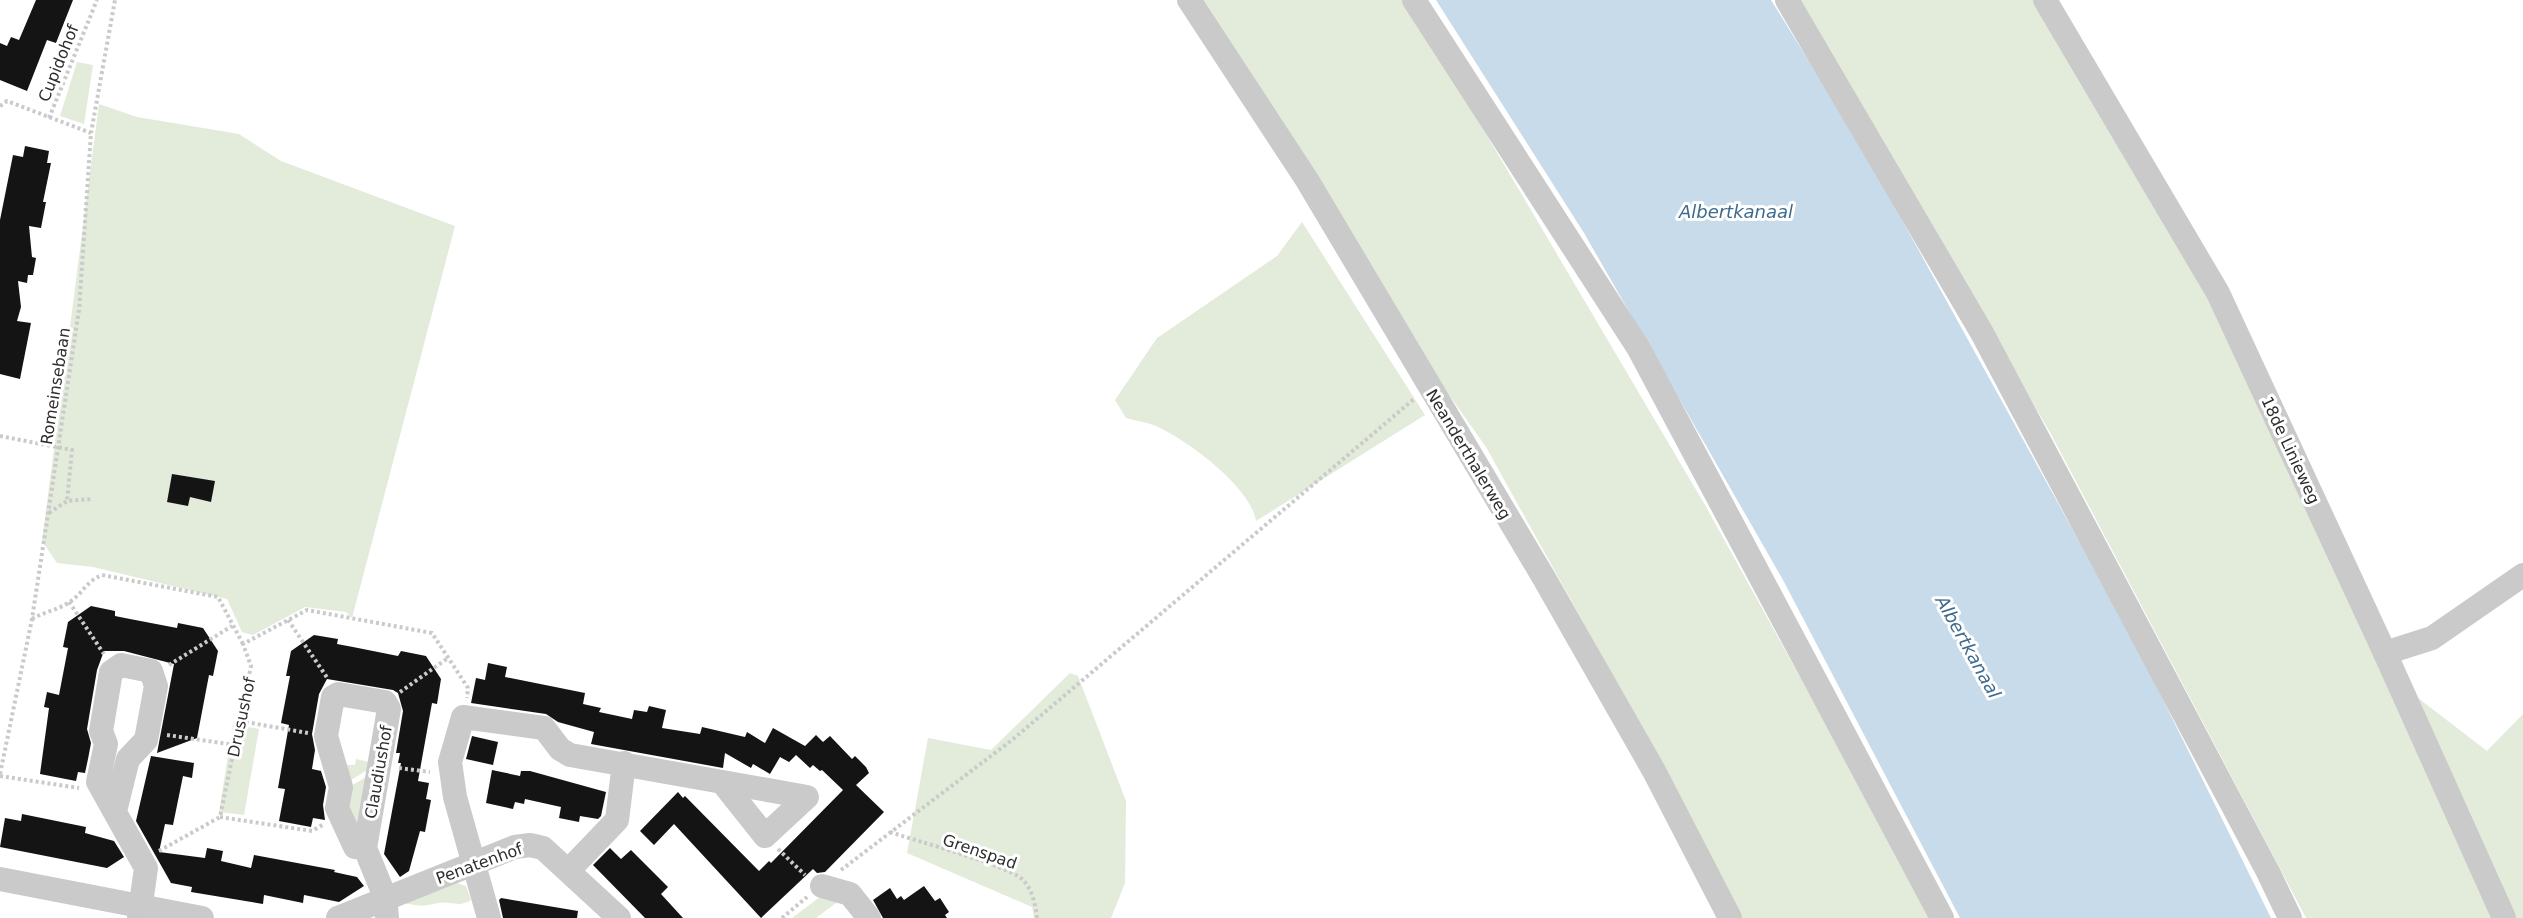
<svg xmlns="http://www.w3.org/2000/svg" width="2523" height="918" viewBox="0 0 2523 918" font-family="'DejaVu Sans',sans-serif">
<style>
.green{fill:#e3ebdb}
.water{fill:#c8dbea}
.building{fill:#141414}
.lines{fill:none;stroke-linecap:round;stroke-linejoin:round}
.path{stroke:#cacaca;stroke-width:4;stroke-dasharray:3 3;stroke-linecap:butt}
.minor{stroke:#cacaca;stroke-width:24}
.labels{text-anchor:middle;stroke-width:6;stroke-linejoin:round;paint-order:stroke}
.street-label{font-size:16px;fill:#2d2d2d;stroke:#fff}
.water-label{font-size:18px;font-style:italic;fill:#3e6b8d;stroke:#fff}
</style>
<rect width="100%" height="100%" fill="#fff"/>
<g class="green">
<path d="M1195,0H1407L1705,505L1933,918H1740L1602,656L1486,447L1437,378Z"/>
<path d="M1796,0H2038L2186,251L2498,918H2306L2051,434Z"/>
<path d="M77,62L93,65L84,124L60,116Z"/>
<path d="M99,104L137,117L239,134L281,161L455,226L352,618L346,612L305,607L253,635L242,632L227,599L93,567L57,563L42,541Z"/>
<path d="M1302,222L1425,415L1256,521C1251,487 1188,441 1158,427C1148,422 1136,421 1126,418L1115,400L1157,338L1277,256Z"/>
<path d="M1070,673L1078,676L1126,801L1125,883L1111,918H1034L1032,907L907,853L928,738L991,750Z"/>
<path d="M2418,698L2487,751L2523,714V918H2514Z"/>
<path d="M233,724L259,729L244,815L219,812Z"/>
<path d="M356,759L369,762V769L346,783L341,765H355Z"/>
<path d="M373,773L362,833L343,804L344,790Z"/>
<path d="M457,883L466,886L471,900C459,908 452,901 439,903C422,906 423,907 405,903Z"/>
<path d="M825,893L844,897L816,918H792Z"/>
</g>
<path class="water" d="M1436,0H1771L1859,142L2134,641L2271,918H1960L1783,580L1584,233Z"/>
<g class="building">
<path d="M36,0H73L56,43L47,40L27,91L0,80V43L7,46L11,37L19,40Z"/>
<path d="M25,146L49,151L47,163H51L43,202H46L41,228L29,226L32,257L36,258L33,275H28L27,283L18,281L21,307L17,321L31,323L20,379L0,374V220L13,155L23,157Z"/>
<path d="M172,474L215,481L211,502L190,497L188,506L167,502Z"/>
<path d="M91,606L115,611V616L130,619L177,628L178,623L203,628L218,651L213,676L209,675L197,738L157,753L174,664L124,651H104L97,670L87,729L91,743L88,759L85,773L78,772L76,781L40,774L49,708L44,707L47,692L59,695L68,648L63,647L68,622Z"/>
<path d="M314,635L338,639L337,644L353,647L398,656L401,651L426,656L441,679L437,704L432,703L418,781L429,783L426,799L431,800L425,832L420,831L409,871L400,877L384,854L401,763H398L400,753H396L403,711L398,693L393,690L327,679L319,694L312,734L315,750L312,769L321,771L326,787L323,805L325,820L313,818L311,827L279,821L285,789L278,788L289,725L281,723L290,676H286L291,651Z"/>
<path d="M488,663L507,667L505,677L585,693L583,704L601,708L599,712L632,719L634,710L647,712L649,706L666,710L662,728L700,734L702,727L745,737L747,732L765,743L773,728L805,746L816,735L823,742L830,736L852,759L855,756L866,767L869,773L856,785L884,812L825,872L817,873L813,869L761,918L674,824L654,845L640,831L678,792L683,798L685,796L759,871L769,861L771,863L843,790L822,770L820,771L813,765L810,768L796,755L789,762L780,757L770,774L753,764L751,768L725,753L723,768L591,744L594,732L558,722L546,714L471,703L476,678L485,680Z"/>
<path d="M472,736L498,742L493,765L466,759Z"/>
<path d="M151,756L194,763L192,778L183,776L173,825L165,824L159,852L205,858L207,848L223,851L221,861L251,868L254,855L335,870L334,872L357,877L364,886L339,902L304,895L303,903L264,895L263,904L191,892L192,887L171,883L136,821Z"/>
<path d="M492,770L520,776L521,771H530L606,792L601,816L598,819L580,816L579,822L559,818L561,807L525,799L524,804L515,802L513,809L486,803Z"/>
<path d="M22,814L86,827L85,833L114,841L124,857L107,868L0,847L5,818L21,821Z"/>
<path d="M610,848L621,859L631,850L668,887L661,894L683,918H645L593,865Z"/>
<path d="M924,886L935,901L940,898L949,912L945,915L947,918H883L873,900L890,888L897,899L901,896L904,900Z"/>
<path d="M501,898L578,911L577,918H503L499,900Z"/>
</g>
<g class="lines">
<g class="path">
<path d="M0,106L7,101L91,133"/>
<path d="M49,118L97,0"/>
<path d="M0,436L72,450L67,501"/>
<path d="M49,513L67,501L92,499"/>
<path d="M69,602L104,654"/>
<path d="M32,619C44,612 57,610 68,603C82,595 85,582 102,575L218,597L243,644"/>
<path d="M288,620L328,679"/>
<path d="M169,665L232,626"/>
<path d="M400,692L448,658"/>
<path d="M240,721L308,733"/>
<path d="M167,735L235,745"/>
<path d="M399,768L430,772"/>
<path d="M0,774L32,619L79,310L91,133L115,0"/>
<path d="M0,776L79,788"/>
<path d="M220,817L312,831L324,824"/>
<path d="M890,832C916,841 1006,865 1022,879C1032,888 1036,906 1037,918"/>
<path d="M778,849L805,875"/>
<path d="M159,851L220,817L251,666L243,644L307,610L432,633L468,688L467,698"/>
<path d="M841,870L1012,740L1414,399"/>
<path d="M782,918L807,897"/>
</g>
<g class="minor">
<path d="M1189,0L1307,180L1544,578L1654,771L1730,918"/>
<path d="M1414,0L1639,349L1942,918"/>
<path d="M1787,0L1982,333L2268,872L2290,918"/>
<path d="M2045,0L2218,293L2385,653L2504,918"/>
<path d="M2385,653L2432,638L2523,575"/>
<path d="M115,811L128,759L146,740L156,686L151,671L121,665L111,672L101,731L106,744L98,782L146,868L139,918"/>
<path d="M365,848L355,847L337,808L341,787L326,736L333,697L338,694L385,702L389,709L365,848L385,897L387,918"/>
<path d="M569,870L617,820L624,763"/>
<path d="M0,879L202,918"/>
<path d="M822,886L850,894L869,918"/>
<path d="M338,918L515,847L530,845L543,848L619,918"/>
<path d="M489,918L455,797L450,762L463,717L544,728L560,749L570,755L807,797L765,836L722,782"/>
</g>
</g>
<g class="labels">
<g class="street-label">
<text transform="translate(58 63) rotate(-68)" y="6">Cupidohof</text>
<text transform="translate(55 386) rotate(-81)" y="6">Romeinsebaan</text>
<text transform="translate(2291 450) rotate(65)" y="6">18de Linieweg</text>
<text transform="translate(1469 454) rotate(59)" y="6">Neanderthalerweg</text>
<text transform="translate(241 717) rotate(-78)" y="6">Drusushof</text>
<text transform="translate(378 772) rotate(-80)" y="6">Claudiushof</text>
<text transform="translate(980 851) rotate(19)" y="6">Grenspad</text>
<text transform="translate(479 863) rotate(-20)" y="6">Penatenhof</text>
</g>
<g class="water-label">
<text x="1736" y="218">Albertkanaal</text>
<text transform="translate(1968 647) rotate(61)" y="6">Albertkanaal</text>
</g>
</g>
</svg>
